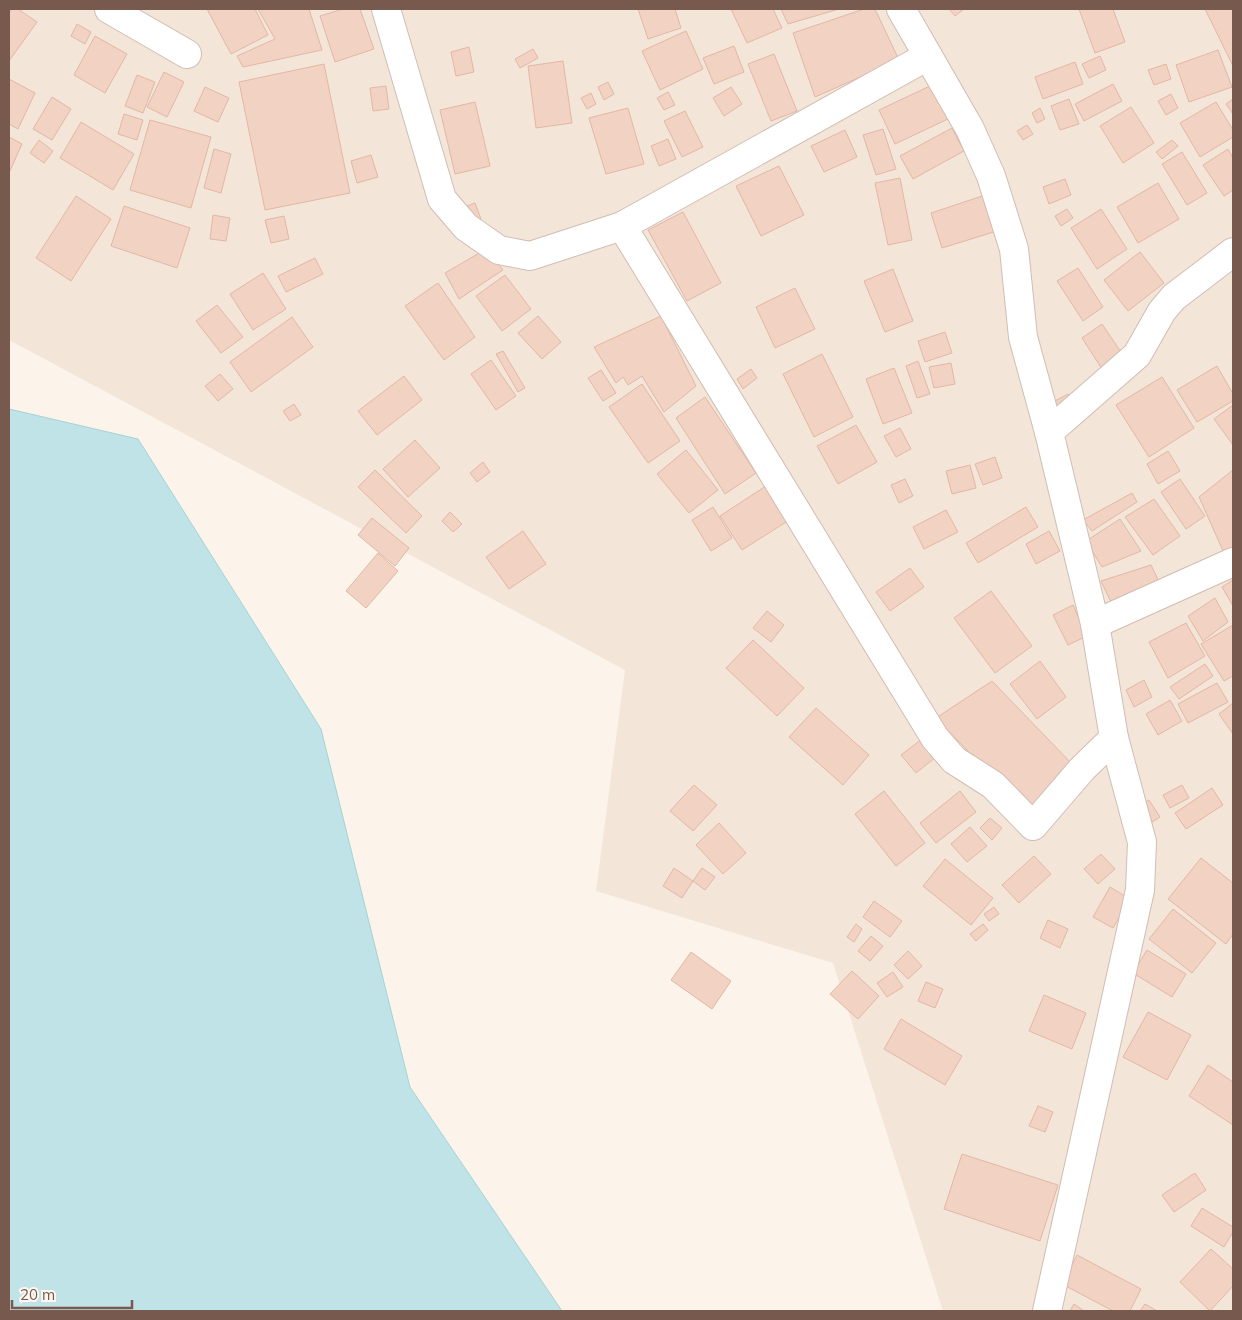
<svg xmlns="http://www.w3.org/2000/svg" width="1242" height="1320" viewBox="0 0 1242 1320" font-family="Mulish,sans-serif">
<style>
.residential{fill:#f4e5d9}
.water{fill:#bfe3e6;stroke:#a5d3d7}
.building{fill:#f1d2c3;stroke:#e3b7a4}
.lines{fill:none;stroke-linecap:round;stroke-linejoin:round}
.minor-casing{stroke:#d1bdb2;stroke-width:30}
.minor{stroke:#fff;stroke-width:28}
</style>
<rect width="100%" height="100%" fill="#fcf4ea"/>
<path class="residential" d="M9,9H1233V1311H943L833,963L596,891L625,670L9,340Z"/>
<path class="water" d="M9,409L138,439L321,729L410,1087L562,1311H9Z"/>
<g class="building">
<path d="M12,9H18L37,22L9,61V13Z"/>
<path d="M207,9H255L268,35L231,54Z"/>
<path d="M258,9H309L322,50L243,67L237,56L275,39Z"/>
<path d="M343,9H360L374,49L335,62L320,16Z"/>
<path d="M638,9H675L681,28L648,39Z"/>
<path d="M731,9H773L782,28L747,43Z"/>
<path d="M781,9H839L788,24Z"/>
<path d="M864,9H875L899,60L815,97L793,33Z"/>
<path d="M949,9H964L955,16Z"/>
<path d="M1079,9H1113L1125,42L1095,53Z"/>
<path d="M1205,9H1233V66Z"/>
<path d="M77,24L91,32L85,44L71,36Z"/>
<path d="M686,31L703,69L660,90L642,51Z"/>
<path d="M95,36L127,54L105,93L74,75Z"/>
<path d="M734,46L744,72L714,84L703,58Z"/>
<path d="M469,47L474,72L456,76L451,52Z"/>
<path d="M533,49L538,58L520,68L515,59Z"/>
<path d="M1218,50L1232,87L1189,102L1176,65Z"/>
<path d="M774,54L797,111L771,121L748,64Z"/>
<path d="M1100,56L1106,70L1089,78L1082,64Z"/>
<path d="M563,61L572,123L536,128L528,66Z"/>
<path d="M1075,62L1083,84L1043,99L1035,77Z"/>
<path d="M324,64L350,193L265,210L239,82Z"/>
<path d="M1166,64L1171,79L1154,85L1148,70Z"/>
<path d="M164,72L184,82L167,117L147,107Z"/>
<path d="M137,75L155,82L143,113L125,106Z"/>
<path d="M9,79L35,93L18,129L9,124Z"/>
<path d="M608,82L614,94L604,100L598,87Z"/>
<path d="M1113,84L1122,101L1084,121L1075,104Z"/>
<path d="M932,85L948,119L895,144L879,110Z"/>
<path d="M386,86L389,109L373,111L370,88Z"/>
<path d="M205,87L229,98L218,122L194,111Z"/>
<path d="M731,87L742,104L724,116L713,98Z"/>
<path d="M668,92L675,105L664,110L657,98Z"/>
<path d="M591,93L596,104L587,109L581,98Z"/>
<path d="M1171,94L1178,108L1166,115L1158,101Z"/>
<path d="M52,97L71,109L52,140L33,129Z"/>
<path d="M1069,99L1079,124L1060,130L1051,106Z"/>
<path d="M1233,99V114L1226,104Z"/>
<path d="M475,102L490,166L455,174L440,110Z"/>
<path d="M1216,102L1233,130V137L1200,157L1180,123Z"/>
<path d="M1131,107L1154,143L1123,163L1100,126Z"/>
<path d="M628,108L644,164L606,174L589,118Z"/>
<path d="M1040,108L1045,119L1037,123L1032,113Z"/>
<path d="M685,111L703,147L682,157L664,121Z"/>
<path d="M124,114L143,120L137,140L118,134Z"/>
<path d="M150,120L211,137L191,208L130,190Z"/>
<path d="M81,122L134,154L113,190L60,158Z"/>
<path d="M1027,125L1033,134L1023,140L1017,131Z"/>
<path d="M952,128L964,151L913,179L900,156Z"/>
<path d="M883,129L896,169L876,175L863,135Z"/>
<path d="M845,130L857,157L824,172L811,146Z"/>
<path d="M9,137L22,144L9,173Z"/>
<path d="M668,139L676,159L659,166L651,146Z"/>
<path d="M39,140L53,151L44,163L30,153Z"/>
<path d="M1172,140L1178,146L1162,159L1156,152Z"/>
<path d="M214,149L231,154L221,193L204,188Z"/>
<path d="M1228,149L1233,158V190L1224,196L1203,165Z"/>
<path d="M1182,152L1207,193L1187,205L1162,164Z"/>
<path d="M371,155L378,177L357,183L351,161Z"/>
<path d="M779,166L804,215L761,236L736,186Z"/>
<path d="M900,178L912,240L888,245L875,183Z"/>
<path d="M1065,179L1071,195L1049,204L1043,187Z"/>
<path d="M1158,183L1179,219L1138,243L1117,207Z"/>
<path d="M985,195L997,231L942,248L931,213Z"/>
<path d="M76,196L111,219L71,281L36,258Z"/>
<path d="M475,203L481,219L469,225L462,208Z"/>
<path d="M124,206L190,228L177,268L111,246Z"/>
<path d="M1067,209L1073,218L1061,226L1055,216Z"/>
<path d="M1101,209L1127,249L1097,269L1071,228Z"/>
<path d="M683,212L721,283L687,301L648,230Z"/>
<path d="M213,215L230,218L226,241L210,239Z"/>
<path d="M284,216L289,239L271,243L265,220Z"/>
<path d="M488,248L503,270L459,299L445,273Z"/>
<path d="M1140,252L1164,283L1128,311L1104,280Z"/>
<path d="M315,258L323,274L286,292L278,276Z"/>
<path d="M1078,268L1103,307L1083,321L1057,281Z"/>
<path d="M893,269L913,321L885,332L864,281Z"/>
<path d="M263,273L286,309L253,330L230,294Z"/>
<path d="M505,275L531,309L502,331L476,296Z"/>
<path d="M438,283L475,337L444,360L405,306Z"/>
<path d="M795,288L815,329L775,348L756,307Z"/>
<path d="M217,305L243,337L221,353L196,321Z"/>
<path d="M538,316L561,342L542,359L518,333Z"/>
<path d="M661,316L696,386L664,412L642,376L628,385L623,377L616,383L594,347Z"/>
<path d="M292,317L313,347L251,392L230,362Z"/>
<path d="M1102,324L1125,358L1104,372L1082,338Z"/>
<path d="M945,332L952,353L925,362L918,341Z"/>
<path d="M503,351L525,388L518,392L496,354Z"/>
<path d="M822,354L853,417L814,437L783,374Z"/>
<path d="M491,360L516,396L496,410L471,374Z"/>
<path d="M918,361L930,394L917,398L906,366Z"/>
<path d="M951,363L955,384L934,388L929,367Z"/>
<path d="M1217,366L1233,394V401L1197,422L1177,390Z"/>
<path d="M894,368L912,413L883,424L866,379Z"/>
<path d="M751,369L757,378L743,389L737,379Z"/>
<path d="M601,370L616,393L603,401L588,378Z"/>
<path d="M220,374L233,389L218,401L205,386Z"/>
<path d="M404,376L422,400L377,435L358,411Z"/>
<path d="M1162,377L1194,428L1149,457L1116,405Z"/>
<path d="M642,384L680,441L648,463L609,407Z"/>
<path d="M1068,394L1073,401L1056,411L1051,403Z"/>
<path d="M705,397L756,473L725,494L676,418Z"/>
<path d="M294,404L301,415L290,421L283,411Z"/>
<path d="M1233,405V445L1214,419Z"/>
<path d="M856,425L877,462L838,484L817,446Z"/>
<path d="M900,428L911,449L896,457L884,436Z"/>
<path d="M415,440L440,468L408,497L383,469Z"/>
<path d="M686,450L718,490L689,513L657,474Z"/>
<path d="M1168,451L1180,471L1158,484L1147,464Z"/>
<path d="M995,457L1002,478L983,485L975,464Z"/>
<path d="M483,462L490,472L477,482L470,473Z"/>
<path d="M970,465L976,488L952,494L946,471Z"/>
<path d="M375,470L422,516L406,533L358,487Z"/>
<path d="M1233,470V549L1224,553L1199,497Z"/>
<path d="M905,479L913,496L899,503L891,485Z"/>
<path d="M1180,479L1205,516L1186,529L1161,492Z"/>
<path d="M769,484L791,519L742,550L720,516Z"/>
<path d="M1132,493L1137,502L1092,531L1083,520Z"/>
<path d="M1154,499L1180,536L1153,555L1125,517Z"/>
<path d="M713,507L732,538L711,551L692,520Z"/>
<path d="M1026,507L1038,527L978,563L966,543Z"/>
<path d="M946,510L958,532L924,549L913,527Z"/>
<path d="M450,512L462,524L453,532L442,521Z"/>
<path d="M372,518L409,548L395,566L358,535Z"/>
<path d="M1120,519L1141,551L1102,567L1086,541Z"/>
<path d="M523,531L546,564L509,589L486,557Z"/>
<path d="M1049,531L1060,551L1036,564L1026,544Z"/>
<path d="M378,553L398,571L366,608L346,591Z"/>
<path d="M1151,565L1161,586L1112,604L1101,581Z"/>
<path d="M910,568L924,587L890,611L876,592Z"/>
<path d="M1233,580V606L1222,587Z"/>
<path d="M991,591L1032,646L995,673L954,618Z"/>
<path d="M1215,598L1228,622L1203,641L1188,616Z"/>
<path d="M1073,605L1087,636L1068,645L1053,615Z"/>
<path d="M767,611L784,625L771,642L753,628Z"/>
<path d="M1186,623L1205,656L1168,678L1149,642Z"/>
<path d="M1233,625V676L1224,681L1201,644Z"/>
<path d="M753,640L804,688L777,716L726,668Z"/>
<path d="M1040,661L1066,697L1037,719L1010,684Z"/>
<path d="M1205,664L1213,676L1179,699L1170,687Z"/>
<path d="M1144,680L1152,697L1134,707L1126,690Z"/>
<path d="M992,681L1073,765L1026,811L936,718Z"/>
<path d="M1217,683L1228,702L1188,723L1178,704Z"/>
<path d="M1170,700L1182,721L1158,735L1146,714Z"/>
<path d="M1233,703V734L1219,714Z"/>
<path d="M816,708L869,755L843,785L789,737Z"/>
<path d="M922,739L936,757L916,773L901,755Z"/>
<path d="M694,785L717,805L693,831L670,811Z"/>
<path d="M1182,785L1189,798L1170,808L1163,795Z"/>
<path d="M1212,788L1223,805L1186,829L1175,813Z"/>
<path d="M884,791L925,843L896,866L855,814Z"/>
<path d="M960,791L976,812L936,843L920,823Z"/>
<path d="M1149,800L1160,817L1146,826L1135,808Z"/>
<path d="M990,818L1002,828L992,840L980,828Z"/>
<path d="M719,823L746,853L723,874L696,845Z"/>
<path d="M970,827L987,846L967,862L951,844Z"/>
<path d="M1101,854L1115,869L1098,884L1084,869Z"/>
<path d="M1034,856L1051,874L1019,903L1002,885Z"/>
<path d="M1201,858L1233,883V934L1226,944L1168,899Z"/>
<path d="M945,859L993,898L971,925L923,886Z"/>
<path d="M674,868L693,881L682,898L663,886Z"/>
<path d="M702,868L715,877L705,890L693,881Z"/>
<path d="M1110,887L1130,899L1113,928L1093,917Z"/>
<path d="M874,901L902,921L890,937L863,917Z"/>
<path d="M994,907L999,914L989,921L984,914Z"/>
<path d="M1173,909L1216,943L1192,973L1149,939Z"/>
<path d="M1048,920L1068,929L1060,948L1040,938Z"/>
<path d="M856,924L862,929L854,942L847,937Z"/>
<path d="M983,924L988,930L976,941L970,934Z"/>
<path d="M871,936L883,946L870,961L858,951Z"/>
<path d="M1147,950L1186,974L1172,997L1133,973Z"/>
<path d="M908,951L922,966L908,979L894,965Z"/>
<path d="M691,952L731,981L712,1009L671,980Z"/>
<path d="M852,971L879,996L858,1019L830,994Z"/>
<path d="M893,972L903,987L887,997L877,983Z"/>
<path d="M926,982L943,989L935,1008L918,1001Z"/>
<path d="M1044,995L1086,1013L1072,1049L1029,1031Z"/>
<path d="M1148,1012L1191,1035L1167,1080L1123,1057Z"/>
<path d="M901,1019L962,1056L945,1085L884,1049Z"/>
<path d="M1208,1065L1233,1082V1125L1189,1096Z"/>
<path d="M1038,1106L1053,1112L1045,1132L1029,1126Z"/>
<path d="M962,1154L1058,1185L1040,1241L944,1209Z"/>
<path d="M1195,1173L1206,1190L1174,1212L1162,1195Z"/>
<path d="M1202,1208L1233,1227V1232L1224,1247L1191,1226Z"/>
<path d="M1211,1249L1233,1269V1286L1210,1311L1180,1282Z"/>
<path d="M1077,1255L1141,1289L1130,1311H1113L1062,1284Z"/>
<path d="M1074,1304L1084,1311H1070Z"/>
<path d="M1145,1304L1157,1311H1140Z"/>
</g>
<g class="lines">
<defs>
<g id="minor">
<path d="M109,9L187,54"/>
<path d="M386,9L442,199L466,227L499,250L530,256L622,226L928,56"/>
<path d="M901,9L970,129L991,176L1014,249L1023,337L1049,432L1095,624L1114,738L1142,842L1140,890L1047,1311"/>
<path d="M622,226L935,738L954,760L993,785L1033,826L1082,769L1114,738"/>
<path d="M1049,432L1137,355L1162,311L1174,297L1233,252"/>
<path d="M1095,624L1233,562"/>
</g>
</defs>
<use href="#minor" class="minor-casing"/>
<use href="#minor" class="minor"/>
</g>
<rect width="1242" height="1320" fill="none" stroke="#77594e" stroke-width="20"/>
<path d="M12 1300v8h120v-8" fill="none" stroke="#77594e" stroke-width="2.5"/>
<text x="20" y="1300" font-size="15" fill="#77594e" stroke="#fef8f1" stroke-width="4" paint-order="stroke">20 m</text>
</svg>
